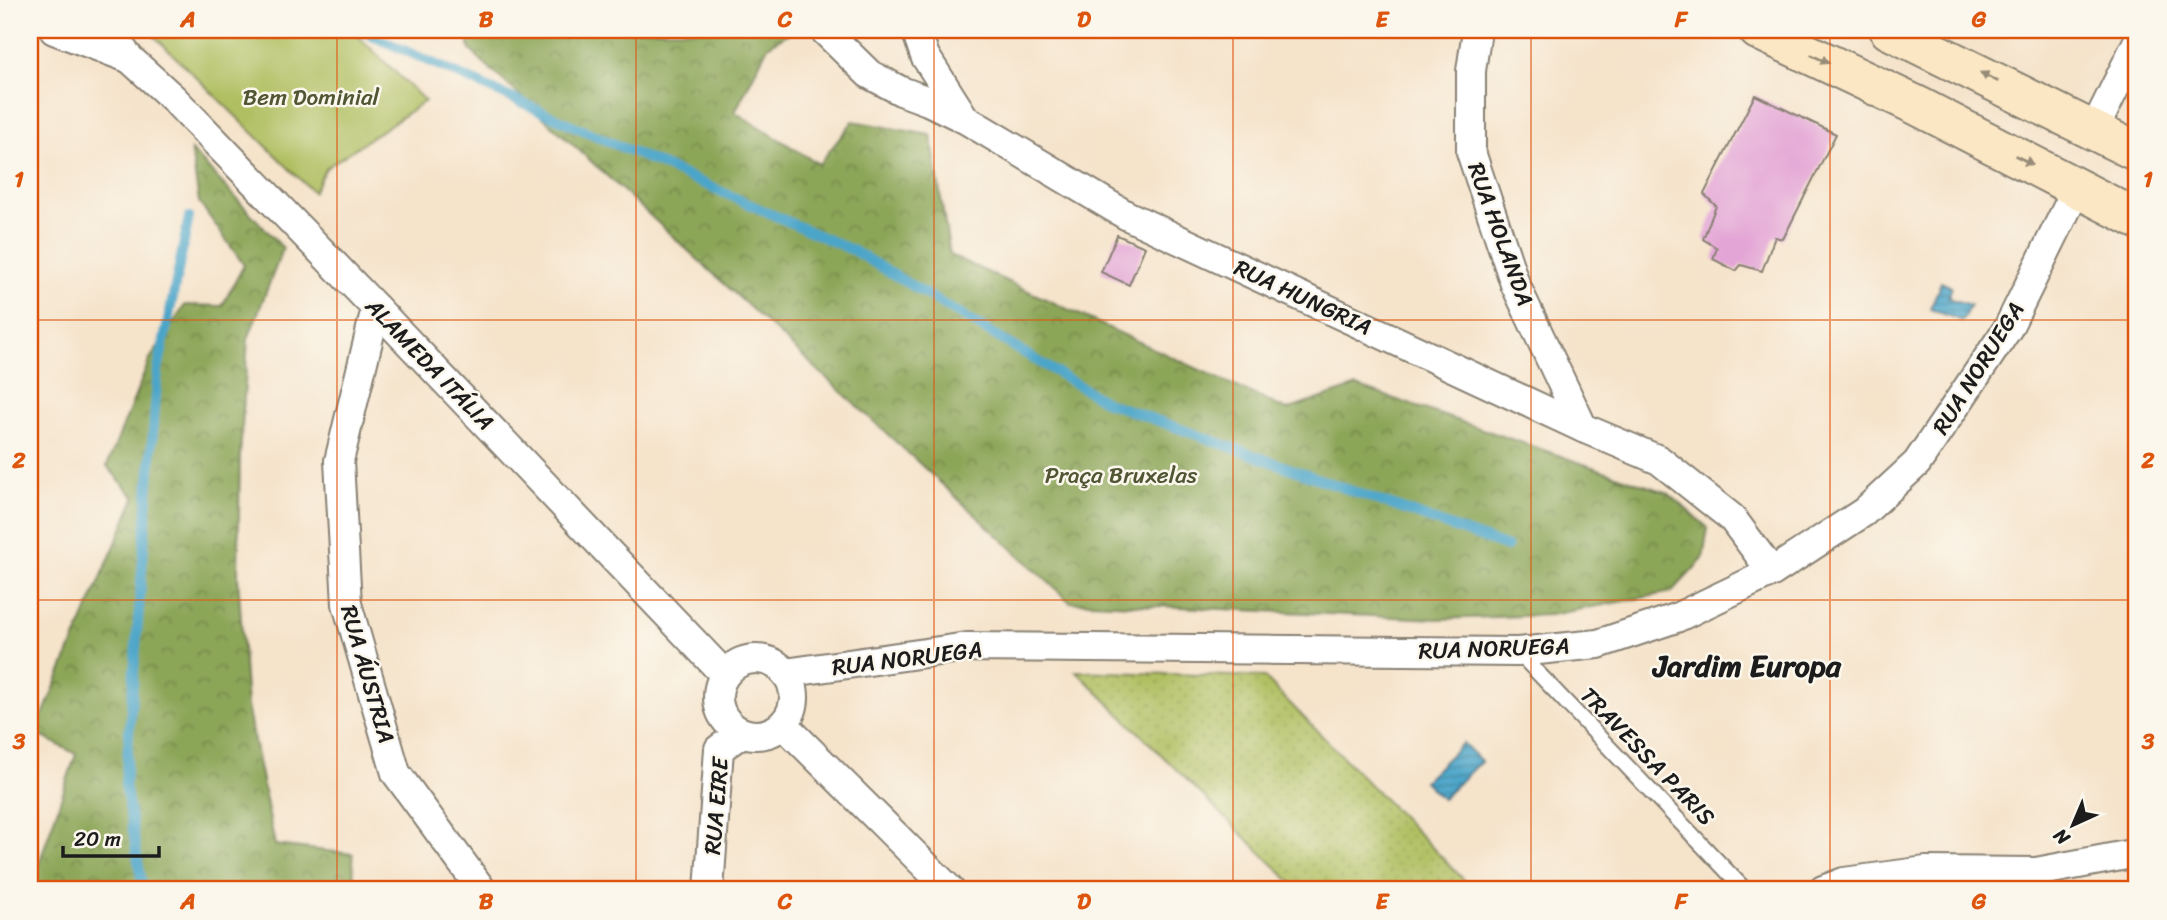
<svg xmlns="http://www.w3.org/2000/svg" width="2167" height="920" viewBox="0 0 2167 920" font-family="Sriracha,sans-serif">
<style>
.grass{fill:url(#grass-dots);stroke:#666e3f;stroke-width:2}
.forest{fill:url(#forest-crowns);stroke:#54613a;stroke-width:2}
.green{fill:#b0bf62;stroke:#666e3f;stroke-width:2}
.water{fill:url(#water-rules);stroke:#346072;stroke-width:2}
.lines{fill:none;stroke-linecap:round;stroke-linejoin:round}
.stream{stroke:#4ca5c9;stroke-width:10}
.building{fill:#e3a4d6}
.lane-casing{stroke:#888073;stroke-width:18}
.street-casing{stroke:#888073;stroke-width:32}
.secondary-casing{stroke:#888073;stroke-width:42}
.lane{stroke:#fff;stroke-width:14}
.street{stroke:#fff;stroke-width:28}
.secondary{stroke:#fbe7c3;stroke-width:38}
.oneway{fill:#978c78}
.grid{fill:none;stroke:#de560d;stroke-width:2;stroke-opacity:0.55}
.labels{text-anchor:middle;stroke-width:5;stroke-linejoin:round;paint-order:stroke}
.park-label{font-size:23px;fill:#505534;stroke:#fbf7ec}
.street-label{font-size:23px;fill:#1c1c1c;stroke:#fbf7ec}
.district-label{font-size:30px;font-weight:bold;fill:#1c1c1c;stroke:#fbf7ec}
.neatline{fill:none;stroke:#de560d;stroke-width:2.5}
.grid-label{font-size:23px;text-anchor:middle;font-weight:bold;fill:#de560d}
</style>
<defs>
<pattern id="grass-dots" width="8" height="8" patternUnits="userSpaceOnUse" patternTransform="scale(1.75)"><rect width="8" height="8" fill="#b0bf62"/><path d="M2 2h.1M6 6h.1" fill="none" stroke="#97a454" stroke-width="1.8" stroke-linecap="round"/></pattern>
<pattern id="forest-crowns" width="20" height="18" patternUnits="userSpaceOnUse" patternTransform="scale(1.75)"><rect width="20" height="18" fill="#8ca658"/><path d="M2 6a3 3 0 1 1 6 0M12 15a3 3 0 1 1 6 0" fill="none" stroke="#728648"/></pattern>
<pattern id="water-rules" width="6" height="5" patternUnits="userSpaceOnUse" patternTransform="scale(1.75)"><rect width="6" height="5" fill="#4ca5c9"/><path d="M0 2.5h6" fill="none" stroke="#3e86a2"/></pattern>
</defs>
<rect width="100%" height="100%" fill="#fbf7ec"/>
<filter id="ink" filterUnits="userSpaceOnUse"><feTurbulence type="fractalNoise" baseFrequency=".0143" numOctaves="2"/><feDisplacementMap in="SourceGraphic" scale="14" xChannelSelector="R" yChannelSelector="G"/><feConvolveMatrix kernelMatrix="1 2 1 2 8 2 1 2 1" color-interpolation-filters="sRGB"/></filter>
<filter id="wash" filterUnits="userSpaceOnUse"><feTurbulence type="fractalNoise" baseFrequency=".00686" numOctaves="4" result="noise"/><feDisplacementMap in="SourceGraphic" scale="28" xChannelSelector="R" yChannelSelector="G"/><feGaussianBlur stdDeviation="1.57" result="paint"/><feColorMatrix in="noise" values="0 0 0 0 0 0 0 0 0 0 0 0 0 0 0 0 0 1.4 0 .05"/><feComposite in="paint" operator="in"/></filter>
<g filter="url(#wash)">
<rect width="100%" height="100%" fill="#f5e3ca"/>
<path class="grass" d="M1076,671L1264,677L1474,890H1299Z"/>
<g class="forest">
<path d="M466,30H794L768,46L735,112L819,164L853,121L931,135L950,255L1287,410L1357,386L1668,493L1708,528L1703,559L1672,592L1550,615L1437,619L1070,602L470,50Z"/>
<path d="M191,150L283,248L248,339L240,456L238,576L247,706L275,845L353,854L354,890H30L76,754L35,733L135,498L107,466L150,359L185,305L222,306L244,265L199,202Z"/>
</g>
<path class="green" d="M148,30H352L425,101L326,168L313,192Z"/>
<g class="water">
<path d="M1941,282L1952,287L1948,298L1970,305L1962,321L1930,309Z"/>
<path d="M1463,743L1481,761L1442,799L1424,781Z"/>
</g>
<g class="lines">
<g class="stream">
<path d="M359,30L854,251L1106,402L1507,547"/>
<path d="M143,890L125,784L158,370L189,217"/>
</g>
</g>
<g id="blocks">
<g class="building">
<path d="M1755,95L1836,134L1783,239L1775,237L1762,271L1741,265L1736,271L1713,259L1717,248L1703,239L1716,206L1704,194Z"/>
<path d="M1117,235L1145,247L1129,285L1101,272Z"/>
</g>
</g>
</g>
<g filter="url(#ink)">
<use href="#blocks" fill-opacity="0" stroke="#888073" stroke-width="2"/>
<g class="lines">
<defs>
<path id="lane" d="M1518,652L1745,890"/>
<g id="street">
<path d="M54,30L128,58"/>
<path d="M107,30L130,59L173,98L376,308L725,675"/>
<path d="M824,30L869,74L901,91L928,101L965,119L1126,215L1583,428L1659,460L1732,518L1772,572"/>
<path d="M916,30L925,56L965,119"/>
<path d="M1477,30L1471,71V152L1515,284L1583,428"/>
<path d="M2094,130L2137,43"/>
<path d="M376,308L339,461L347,604L396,773L482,890"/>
<circle cx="756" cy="697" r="38"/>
<path d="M785,673L967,647L1518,652L1598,644L1676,618L1772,572L1864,512L1917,463L2008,328L2077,188"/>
<path d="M783,724L950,890"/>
<path d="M709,890L719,749L742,733"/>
<path d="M1823,890L1844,882L1926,871L2036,872L2137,853"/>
</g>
<g id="secondary">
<path d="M1758,30L1918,106L2137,219"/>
<path d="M1889,30L2137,152"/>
</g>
</defs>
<use href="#lane" class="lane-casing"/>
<use href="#street" class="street-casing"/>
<use href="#secondary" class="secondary-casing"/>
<use href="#lane" class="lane"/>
<use href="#street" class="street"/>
<use href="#secondary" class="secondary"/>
</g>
<defs><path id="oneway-solid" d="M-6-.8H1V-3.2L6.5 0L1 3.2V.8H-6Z" transform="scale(1.75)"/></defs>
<g class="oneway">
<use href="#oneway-solid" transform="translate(1820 59) rotate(25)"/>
<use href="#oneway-solid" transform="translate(1989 77) rotate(-153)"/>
<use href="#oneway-solid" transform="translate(2024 160) rotate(27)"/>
</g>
</g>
<path class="grid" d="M337,30V890M636,30V890M934,30V890M1233,30V890M1531,30V890M1830,30V890M30,320H2137M30,600H2137"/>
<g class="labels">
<g class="park-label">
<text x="311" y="105">Bem Dominial</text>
<text x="1121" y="483">Praça Bruxelas</text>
</g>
<g class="street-label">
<text transform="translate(1501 234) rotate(70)" y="8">RUA HOLANDA</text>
<text transform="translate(1303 297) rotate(25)" y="8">RUA HUNGRIA</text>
<text transform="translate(430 364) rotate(46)" y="8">ALAMEDA ITÁLIA</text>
<text transform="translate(1978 368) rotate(-58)" y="8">RUA NORUEGA</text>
<text transform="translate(1494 648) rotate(-2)" y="8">RUA NORUEGA</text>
<text transform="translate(907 658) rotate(-7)" y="8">RUA NORUEGA</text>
<text transform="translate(368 674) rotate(74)" y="8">RUA ÁUSTRIA</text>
<text transform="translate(1648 756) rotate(46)" y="8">TRAVESSA PARIS</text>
<text transform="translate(716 806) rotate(-85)" y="8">RUA EIRE</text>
</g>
<g class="district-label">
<text x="1747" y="676">Jardim Europa</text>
</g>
</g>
<rect width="2167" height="920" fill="none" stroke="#fbf7ec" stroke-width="77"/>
<g transform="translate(2073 825) rotate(224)" stroke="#fbf7ec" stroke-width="5" paint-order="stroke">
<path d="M0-5L12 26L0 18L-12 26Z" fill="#1c1c1c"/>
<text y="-10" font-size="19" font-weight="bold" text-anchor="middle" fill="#1c1c1c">N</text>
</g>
<path d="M63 846v10h96v-10" fill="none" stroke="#1c1c1c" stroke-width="3.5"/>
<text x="74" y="846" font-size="21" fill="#1c1c1c" stroke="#fbf7ec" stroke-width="5" paint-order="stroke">20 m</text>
<rect x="38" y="38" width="2090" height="843" class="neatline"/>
<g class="grid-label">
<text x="188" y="27">A</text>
<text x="486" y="27">B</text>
<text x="785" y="27">C</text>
<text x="1084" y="27">D</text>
<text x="1382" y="27">E</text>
<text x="1681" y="27">F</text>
<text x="1979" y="27">G</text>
<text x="19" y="187">1</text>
<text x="2148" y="187">1</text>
<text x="19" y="468">2</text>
<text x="2148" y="468">2</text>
<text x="19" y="749">3</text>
<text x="2148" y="749">3</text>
<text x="188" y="909">A</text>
<text x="486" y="909">B</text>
<text x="785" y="909">C</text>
<text x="1084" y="909">D</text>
<text x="1382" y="909">E</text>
<text x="1681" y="909">F</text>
<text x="1979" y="909">G</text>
</g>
</svg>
